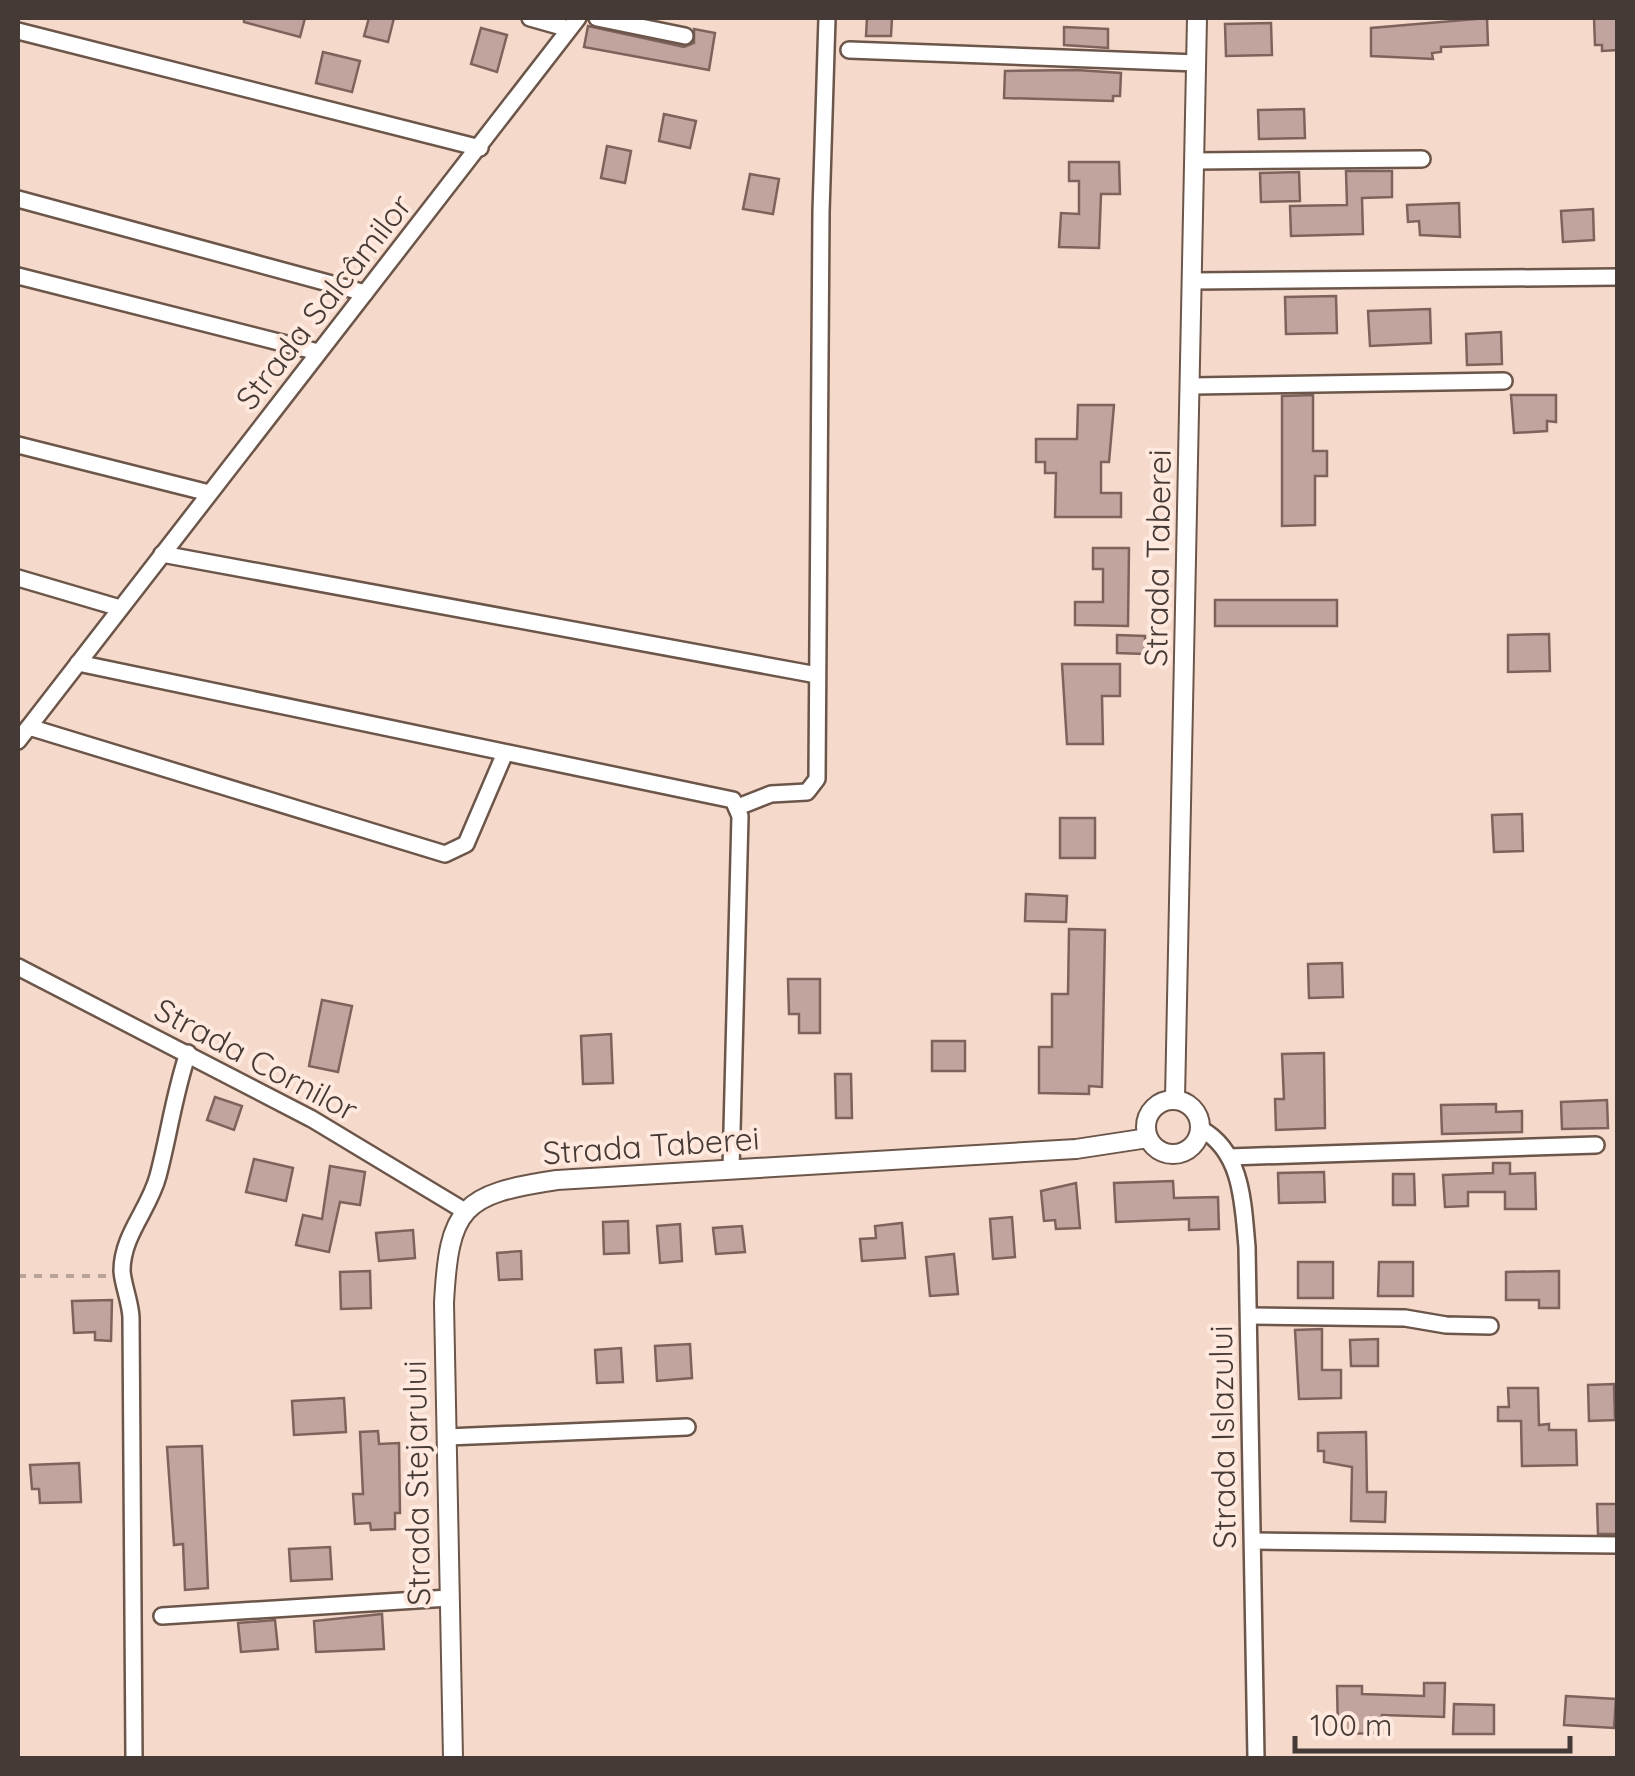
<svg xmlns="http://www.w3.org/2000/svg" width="1635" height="1776" viewBox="0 0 1635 1776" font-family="Quicksand,sans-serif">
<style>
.building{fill:#c1a49d;stroke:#7e635d;stroke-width:2.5}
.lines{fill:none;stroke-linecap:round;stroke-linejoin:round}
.minor-casing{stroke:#6c5549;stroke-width:20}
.tertiary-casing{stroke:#6c5549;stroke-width:22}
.path{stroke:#baa499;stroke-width:4;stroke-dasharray:8 8;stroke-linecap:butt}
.minor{stroke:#fff;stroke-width:15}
.tertiary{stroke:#fff;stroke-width:18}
.labels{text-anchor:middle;stroke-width:8;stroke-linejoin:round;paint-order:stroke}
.street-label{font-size:32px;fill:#453a35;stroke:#ffe8dd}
</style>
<rect width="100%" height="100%" fill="#f5dacc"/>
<g class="building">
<path d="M244,18H305L300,37L244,22Z"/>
<path d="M369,18H394L388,42L364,36Z"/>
<path d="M867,18H892L891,36H866Z"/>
<path d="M1487,18L1488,45L1441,47V52L1432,53L1433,59L1371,56V28Z"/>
<path d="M1594,18H1618V50L1602,51V45H1595Z"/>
<path d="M1271,23L1272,55L1226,56L1225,24Z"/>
<path d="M588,26L684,47L694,43V29L715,33L709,70L584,47Z"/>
<path d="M1064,27L1108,29V48L1064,45Z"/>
<path d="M481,28L507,35L497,72L471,64Z"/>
<path d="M323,52L360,61L352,92L316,83Z"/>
<path d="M1077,70L1121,73L1120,96H1113V101L1004,98L1005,71Z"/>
<path d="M1304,109L1305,138L1259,139L1258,110Z"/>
<path d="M664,114L696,121L690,148L659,141Z"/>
<path d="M607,146L631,151L625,183L601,178Z"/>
<path d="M1069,162H1119L1120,194H1101L1099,248L1059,247L1061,213L1079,214V181H1069Z"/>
<path d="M1346,171H1392V197L1362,198L1363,234L1291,236L1290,206L1347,205Z"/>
<path d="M1299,172L1300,201L1261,202L1260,173Z"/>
<path d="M750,174L779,179L773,214L743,209Z"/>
<path d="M1459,203L1460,237L1420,235L1419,221L1408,222L1407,205Z"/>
<path d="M1593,209L1594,240L1563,242L1561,211Z"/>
<path d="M1336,296L1337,333L1286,334L1285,297Z"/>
<path d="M1430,309L1431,343L1370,346L1368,311Z"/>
<path d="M1501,332L1502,364L1467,365L1466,334Z"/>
<path d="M1313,395V451H1327V476H1315V525L1282,526V396Z"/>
<path d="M1511,395H1556V422L1547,421V431L1514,433Z"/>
<path d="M1078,405H1114L1109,462H1101V493H1121V517H1055L1056,473H1045V462H1036V439H1077Z"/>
<path d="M1093,548H1129L1128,626L1075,625V602H1103V569H1093Z"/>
<rect x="1215" y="600" width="122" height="26"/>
<path d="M1549,634L1550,671L1508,672V635Z"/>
<path d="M1117,635L1145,636V654L1117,653Z"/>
<path d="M1062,664H1120V696H1102L1103,744H1067Z"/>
<path d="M1522,814L1523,851L1494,852L1492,815Z"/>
<rect x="1060" y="818" width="35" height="40"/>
<path d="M1026,894L1067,896L1066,922L1025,921Z"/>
<path d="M1069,929L1105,930L1102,1087L1089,1086V1094L1039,1093V1047H1052V994H1068Z"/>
<path d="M1342,963L1343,997L1309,998L1308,964Z"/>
<path d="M788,979H820V1033H799V1014H789Z"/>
<path d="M322,1000L352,1006L338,1072L309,1066Z"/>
<path d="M611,1034L613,1083L583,1084L581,1036Z"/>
<rect x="932" y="1041" width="33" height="30"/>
<path d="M1324,1053L1325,1128L1276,1130L1275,1099H1284L1282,1054Z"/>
<path d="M835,1074H851L852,1118H836Z"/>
<path d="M215,1097L242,1106L234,1130L207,1120Z"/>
<path d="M1607,1100L1608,1128L1562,1129L1561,1102Z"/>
<path d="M1496,1104V1112L1522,1111V1132L1442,1134L1441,1105Z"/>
<path d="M254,1159L293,1168L286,1201L246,1192Z"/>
<path d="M1493,1163H1510V1174L1535,1173L1536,1209H1505V1192H1468V1206L1445,1207L1443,1175L1493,1173Z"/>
<path d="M330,1166L365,1172L360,1205L340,1202L329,1252L296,1245L303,1215L322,1219Z"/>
<path d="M1324,1172L1325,1202L1279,1203L1278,1173Z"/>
<path d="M1393,1174H1414L1415,1205H1393Z"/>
<path d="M1173,1181L1174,1198L1218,1197L1219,1229L1189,1230V1219L1116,1222L1114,1183Z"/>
<path d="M1076,1183L1080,1228L1056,1229L1055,1220L1044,1221L1041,1191Z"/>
<path d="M1012,1217L1015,1257L993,1259L990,1219Z"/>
<path d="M628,1221L629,1253L604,1254L603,1222Z"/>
<path d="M902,1223L905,1258L862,1261L860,1239L876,1238L875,1226Z"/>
<path d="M680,1224L682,1261L660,1263L657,1226Z"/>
<path d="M742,1226L745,1252L716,1254L713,1228Z"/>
<path d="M413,1230L415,1258L379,1261L376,1233Z"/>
<path d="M521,1251L522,1279L499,1280L497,1253Z"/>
<path d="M954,1254L958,1294L930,1296L926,1257Z"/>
<rect x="1298" y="1262" width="35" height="36"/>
<path d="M1379,1262H1413V1296H1378Z"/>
<path d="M370,1271L371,1308L341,1309L340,1272Z"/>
<path d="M1559,1271V1308H1539V1300H1506V1272Z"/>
<path d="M112,1300L111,1341L95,1340V1332L74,1333L72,1301Z"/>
<path d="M1322,1329V1370H1341V1398L1299,1399L1295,1330Z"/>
<path d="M1378,1339V1366H1351L1350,1340Z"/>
<path d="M690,1344L692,1378L657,1381L655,1346Z"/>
<path d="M621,1348L623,1382L597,1383L595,1350Z"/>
<path d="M1614,1384L1615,1420L1589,1421L1588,1385Z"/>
<path d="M1508,1388H1538L1539,1425L1549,1424V1430H1576L1577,1465L1522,1466L1521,1421H1498V1407H1509Z"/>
<path d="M344,1398L346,1432L294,1435L292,1401Z"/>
<path d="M378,1431L379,1444L399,1443L400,1513H395V1529L371,1530L370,1523L355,1524L353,1494H363L360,1432Z"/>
<path d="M1366,1432L1367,1492H1386L1385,1522L1351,1521L1352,1467L1324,1462V1451H1318V1433Z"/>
<path d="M202,1446L208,1588L185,1590L183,1544L174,1545L167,1447Z"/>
<path d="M79,1463L81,1502L40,1503L39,1489H32L30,1465Z"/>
<path d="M1597,1504H1618V1534H1598Z"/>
<path d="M330,1547L332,1579L291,1581L289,1549Z"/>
<path d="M382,1614L384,1649L316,1652L314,1621Z"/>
<path d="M275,1620L278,1649L241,1652L238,1623Z"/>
<path d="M1424,1683H1445L1444,1717L1382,1715V1733L1338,1734L1337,1686H1362V1694L1424,1696Z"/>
<path d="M1566,1696L1616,1699L1614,1728L1564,1725Z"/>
<path d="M1454,1704L1494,1705V1734H1453Z"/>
</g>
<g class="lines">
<defs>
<g id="minor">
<path d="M530,18L569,29"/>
<path d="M597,18L685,36"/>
<path d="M18,31L480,148"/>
<path d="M849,50L1197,63"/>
<path d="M1195,161L1422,159"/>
<path d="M18,199L365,293"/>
<path d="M18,276L318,352"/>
<path d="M1193,281L1618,277"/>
<path d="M1192,386L1504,381"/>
<path d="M18,445L209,493"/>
<path d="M162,554L817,675"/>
<path d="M18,578L120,608"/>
<path d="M78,663L733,800L740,816L731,1170"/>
<path d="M29,727L445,854L466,844L505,753"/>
<path d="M18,741L578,18"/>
<path d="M738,807L771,794L807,792L817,779L821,212L827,18"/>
<path d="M18,967L312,1119L463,1210"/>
<path d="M1201,1129C1243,1152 1243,1205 1247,1247L1256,1758"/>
<path d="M1229,1157L1596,1145"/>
<path d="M1249,1316L1405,1318L1446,1325L1490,1326"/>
<path d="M447,1437L687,1427"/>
<path d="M1253,1541L1618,1545"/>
<path d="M162,1616L449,1598"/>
<path d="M134,1758L131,1317C130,1301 123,1285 122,1271C122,1235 149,1210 158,1176C169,1135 174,1094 188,1053"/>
</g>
<g id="tertiary">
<path d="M1175,1099L1197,18"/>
<circle cx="1173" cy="1127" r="27"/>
<path d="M453,1758L444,1303C449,1207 462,1194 557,1180L1076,1149L1148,1138"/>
</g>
</defs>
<use href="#minor" class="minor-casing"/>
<use href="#tertiary" class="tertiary-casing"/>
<path class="path" d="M18,1276H108"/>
<use href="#minor" class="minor"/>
<use href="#tertiary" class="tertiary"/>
</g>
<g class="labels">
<g class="street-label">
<text transform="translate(324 302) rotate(-52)" y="11">Strada Salcâmilor</text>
<text transform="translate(1158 558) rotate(-89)" y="11">Strada Taberei</text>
<text transform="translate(256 1060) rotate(28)" y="11">Strada Cornilor</text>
<text transform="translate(651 1146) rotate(-4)" y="11">Strada Taberei</text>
<text transform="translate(1223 1437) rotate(-91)" y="11">Strada Islazului</text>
<text transform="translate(417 1483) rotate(-91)" y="11">Strada Stejarului</text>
</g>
</g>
<rect width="1635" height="1776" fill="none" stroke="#453a35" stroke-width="40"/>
<path d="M1295 1736v15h275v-15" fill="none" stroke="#453a35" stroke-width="5"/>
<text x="1310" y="1736" font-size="30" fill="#453a35" stroke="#ffe8dd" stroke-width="8" paint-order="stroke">100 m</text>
</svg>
